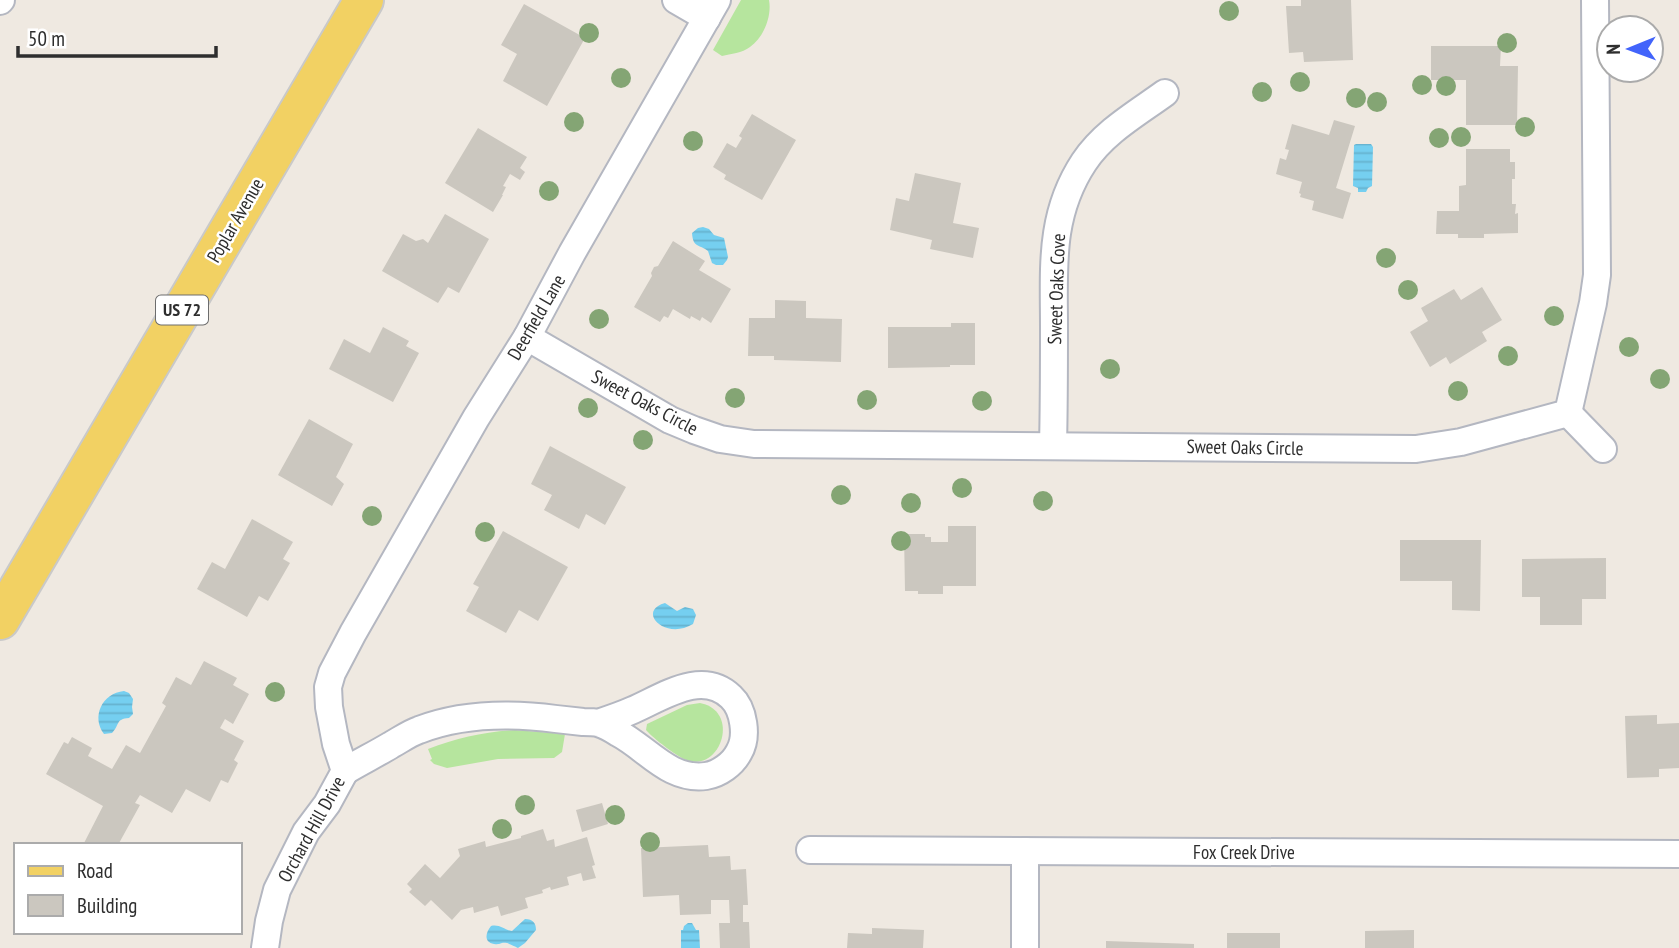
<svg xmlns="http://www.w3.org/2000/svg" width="1679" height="948" viewBox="0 0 1679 948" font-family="'PT Sans Narrow',sans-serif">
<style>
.grass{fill:#b6e59e}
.water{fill:url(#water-rules)}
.building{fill:#cbc7bf}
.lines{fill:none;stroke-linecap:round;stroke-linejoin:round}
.street-casing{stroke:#b4b7c1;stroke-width:30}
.primary-casing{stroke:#c9c9c9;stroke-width:42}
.street{stroke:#fff;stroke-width:26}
.primary{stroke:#f2d163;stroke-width:38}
.tree{fill:#84a574}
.labels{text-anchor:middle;stroke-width:5;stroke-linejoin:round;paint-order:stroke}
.shield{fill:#fff;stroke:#6d6d6d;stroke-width:2}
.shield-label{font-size:18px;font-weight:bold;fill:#2e2e2e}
.street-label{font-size:19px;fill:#2e2e2e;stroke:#fff}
</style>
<defs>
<pattern id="water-rules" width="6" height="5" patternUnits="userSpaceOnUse" patternTransform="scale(1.75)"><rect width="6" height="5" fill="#75cff0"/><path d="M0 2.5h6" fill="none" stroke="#66b2ce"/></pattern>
</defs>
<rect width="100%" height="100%" fill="#efe9e1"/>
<g class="grass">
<path d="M741,0H769C772,16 764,37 750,47C742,53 731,54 722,56L713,50Z"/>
<path d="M700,703C741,711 721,773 686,760C675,755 654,739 646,730L647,724L687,705Z"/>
<path d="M515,730L565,734L562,752L554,758L498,759L447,768L434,764L430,760L432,759L428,749C457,738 484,732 515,730Z"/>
</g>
<g class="water">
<path d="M1356,144H1371L1373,147L1372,186L1368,188L1366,192H1358V188L1353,186L1354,145Z"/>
<path d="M703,227L709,229L714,235L724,238L728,257L727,260L723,265H716L712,263L708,251C699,244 693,248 692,233L698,228Z"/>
<path d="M665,603L677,611L685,607L693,609L696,615L693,624C665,641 636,611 665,603Z"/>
<path d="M124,691L129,693L133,699L132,707L133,714L129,718C115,719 120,725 112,733L104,734C91,717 102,693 124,691Z"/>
<path d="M525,919C533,919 536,923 536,930L525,943L518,948C517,947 507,943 507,943C499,942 502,945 494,944C483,942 486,932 491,926C500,924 504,930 512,931Z"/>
<path d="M688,923H692L696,930H699L700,948H681V930H683L684,926Z"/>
</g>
<g class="building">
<path d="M1301,0H1351L1353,60L1304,62L1303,52L1289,53L1286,6H1301Z"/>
<path d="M524,4L585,38L547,106L503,81L517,54L501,45Z"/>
<path d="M1431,46H1501L1500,66H1518L1517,125H1466V80H1431Z"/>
<path d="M752,114L796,140L762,200L724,179L726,175L713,167L727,143L736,148L742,138L739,136Z"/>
<path d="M1334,120L1355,126L1336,188L1351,193L1343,219L1312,210L1314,201L1300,197L1301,194L1299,193L1302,182L1276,174L1280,158L1286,160L1289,150L1285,149L1292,124L1329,135Z"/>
<path d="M478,128L527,157L520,168L525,172L520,180L510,174L503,186L506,187L502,195H503L493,212L445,183Z"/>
<path d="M1466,149H1510V162H1515V179H1512V204H1516L1515,214L1518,213V233L1484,234V238H1458V234H1436L1437,211H1459V186L1466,185Z"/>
<path d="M915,173L961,183L953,223L979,228L973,258L930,249L932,240L890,230L896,198L909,201Z"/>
<path d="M445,214L489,239L459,293L448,287L438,303L382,271L403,234L416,241L423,239L428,243Z"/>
<path d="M673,241L705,261L699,270L731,289L711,323L702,317L700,321L691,316L690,319L673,309L668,318L664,316L660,322L634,307L652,276L651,273L654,267L658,266Z"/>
<path d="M1482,287L1502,320L1482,332L1487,341L1450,364L1446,357L1430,367L1410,332L1428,321L1421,308L1454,289L1461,300Z"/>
<path d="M775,300L806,301V318L842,319L841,362L774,360V356H748L749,318H775Z"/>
<path d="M951,323H975V365H950V367L888,368V327H951Z"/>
<path d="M383,327L409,341L406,346L419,353L393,402L329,369L344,339L370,353Z"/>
<path d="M309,419L353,444L336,477L344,484L332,506L278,475Z"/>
<path d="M550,446L626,487L605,525L586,514L579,529L544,510L552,495L531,484Z"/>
<path d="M252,519L293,542L283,559L290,563L268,601L259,596L247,617L197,589L212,562L225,569Z"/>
<path d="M948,526H976V586H943V594H918V591H905L904,534H925V537H931V542H948Z"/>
<path d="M503,531L568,567L538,621L519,610L506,633L466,611L479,587L473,584Z"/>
<path d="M1400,540H1481L1480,611L1452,610V581H1400Z"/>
<path d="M1606,558V599H1582V625H1540V597H1522V559Z"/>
<path d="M204,661L237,678L233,685L249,694L233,724L225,719L220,728L244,741L234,760L238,763L228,783L221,780L210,802L186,789L172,813L140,795L135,803L140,805L118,845H83L103,806L46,774L64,742L68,744L72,737L92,748L88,756L112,769L126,745L140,753L166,706L162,703L176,677L191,685Z"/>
<path d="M1657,715V724L1679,723V768L1659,769V777L1627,778L1625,716Z"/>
<path d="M602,803L608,824L582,832L576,810Z"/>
<path d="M543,829L547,841L554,839L555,847L587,837L595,865L592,866L596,878L583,881L581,873L567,877L569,885L551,890L550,887L542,890L543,893L525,898L528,908L501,916L498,906L474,913L473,907L461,910L452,920L431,900L425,906L409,892L412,889L407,884L425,864L440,878L460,856L458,849L485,841L486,847L521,838V836Z"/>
<path d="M708,845L709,857L730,856L731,870L746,869L748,905H743V922H749L750,948H720L719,923H730L729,900H711V914L680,915L679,895L643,897L641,848Z"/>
<path d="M872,928L924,930L923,948H847L848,933L872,934Z"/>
<path d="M1414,930V948H1365V931Z"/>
<rect x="1227" y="933" width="53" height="15"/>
<path d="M1106,941L1194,944V948H1106Z"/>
</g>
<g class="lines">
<defs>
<g id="street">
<path d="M676,0L707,18"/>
<path d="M0,1L1,0"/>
<path d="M527,337L670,420L694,430L720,439L754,444L1416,449L1461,442L1568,413L1593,303L1597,275L1595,0"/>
<path d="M1568,413L1603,449"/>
<path d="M1053,445C1054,406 1054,367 1054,327C1054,267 1049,215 1084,162C1104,132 1136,114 1165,93"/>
<path d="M345,771C360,762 376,754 391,745C400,740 410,733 419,730C463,713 510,713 556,719C565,720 574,721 583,722C588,722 594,722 598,723C605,725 612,729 618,733C647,748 669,781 706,776C719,774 733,764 739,752C748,737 744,709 731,697C702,669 663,697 633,710C622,715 610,719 598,723"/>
<path d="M810,850L1679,854"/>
<path d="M1025,851V948"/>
<path d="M265,948L269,921L277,890L306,832L327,804L345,771L336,744L329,707L328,687L332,673L353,633L476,418L527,337L572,253L717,0"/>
</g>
<path id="primary" d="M0,620L364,0"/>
</defs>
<use href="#street" class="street-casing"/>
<use href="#primary" class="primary-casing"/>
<use href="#street" class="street"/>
<use href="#primary" class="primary"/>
</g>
<g class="tree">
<circle cx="1229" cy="11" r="10"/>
<circle cx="589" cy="33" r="10"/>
<circle cx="1507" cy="43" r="10"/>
<circle cx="621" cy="78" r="10"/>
<circle cx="1300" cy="82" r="10"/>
<circle cx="1422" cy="85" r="10"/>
<circle cx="1446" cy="86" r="10"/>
<circle cx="1262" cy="92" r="10"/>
<circle cx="1356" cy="98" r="10"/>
<circle cx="1377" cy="102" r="10"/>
<circle cx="574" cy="122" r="10"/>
<circle cx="1525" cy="127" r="10"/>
<circle cx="1461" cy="137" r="10"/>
<circle cx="1439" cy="138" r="10"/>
<circle cx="693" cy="141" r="10"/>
<circle cx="549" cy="191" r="10"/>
<circle cx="1386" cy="258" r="10"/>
<circle cx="1408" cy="290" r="10"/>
<circle cx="1554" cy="316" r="10"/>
<circle cx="599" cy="319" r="10"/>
<circle cx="1629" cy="347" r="10"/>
<circle cx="1508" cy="356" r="10"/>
<circle cx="1110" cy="369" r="10"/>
<circle cx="1660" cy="379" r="10"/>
<circle cx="1458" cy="391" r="10"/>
<circle cx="735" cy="398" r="10"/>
<circle cx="867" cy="400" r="10"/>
<circle cx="982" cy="401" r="10"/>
<circle cx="588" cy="408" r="10"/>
<circle cx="643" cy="440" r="10"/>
<circle cx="962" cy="488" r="10"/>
<circle cx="841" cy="495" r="10"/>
<circle cx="1043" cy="501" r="10"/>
<circle cx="911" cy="503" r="10"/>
<circle cx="372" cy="516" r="10"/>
<circle cx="485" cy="532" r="10"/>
<circle cx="901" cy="541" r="10"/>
<circle cx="275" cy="692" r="10"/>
<circle cx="525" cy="805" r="10"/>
<circle cx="615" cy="815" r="10"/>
<circle cx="502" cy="829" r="10"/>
<circle cx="650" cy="842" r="10"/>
</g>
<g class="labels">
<rect class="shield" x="156" y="295.5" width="52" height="29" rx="5"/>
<g class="shield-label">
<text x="182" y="316">US 72</text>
</g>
<g class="street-label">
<text transform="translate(235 220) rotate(-60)" y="7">Poplar Avenue</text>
<text transform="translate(1056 289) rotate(-88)" y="7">Sweet Oaks Cove</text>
<text transform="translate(536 317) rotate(-60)" y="7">Deerfield Lane</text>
<text transform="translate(645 402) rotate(28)" y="7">Sweet Oaks Circle</text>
<text transform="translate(1245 447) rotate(1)" y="7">Sweet Oaks Circle</text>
<text transform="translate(311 829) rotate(-61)" y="7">Orchard Hill Drive</text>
<text x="1244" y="859">Fox Creek Drive</text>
</g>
</g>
<rect x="14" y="843" width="228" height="91" fill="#ffffff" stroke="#ababab" stroke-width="2"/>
<rect x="28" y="866" width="35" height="10" fill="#f2d163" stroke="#ababab" stroke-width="2"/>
<text x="77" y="878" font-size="21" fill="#2e2e2e">Road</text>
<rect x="28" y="895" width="35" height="21" fill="#cbc7bf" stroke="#ababab" stroke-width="2"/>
<text x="77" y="913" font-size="21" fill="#2e2e2e">Building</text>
<g transform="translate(1630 49) rotate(269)"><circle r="33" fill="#ffffff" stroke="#ababab" stroke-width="2"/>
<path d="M0-5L12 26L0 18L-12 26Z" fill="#4264fb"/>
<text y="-10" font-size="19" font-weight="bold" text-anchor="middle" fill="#2e2e2e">N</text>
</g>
<path d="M18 46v10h198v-10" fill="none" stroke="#2e2e2e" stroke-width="3.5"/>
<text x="28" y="46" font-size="21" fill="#2e2e2e" stroke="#ffffff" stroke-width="5" paint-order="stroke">50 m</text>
</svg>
